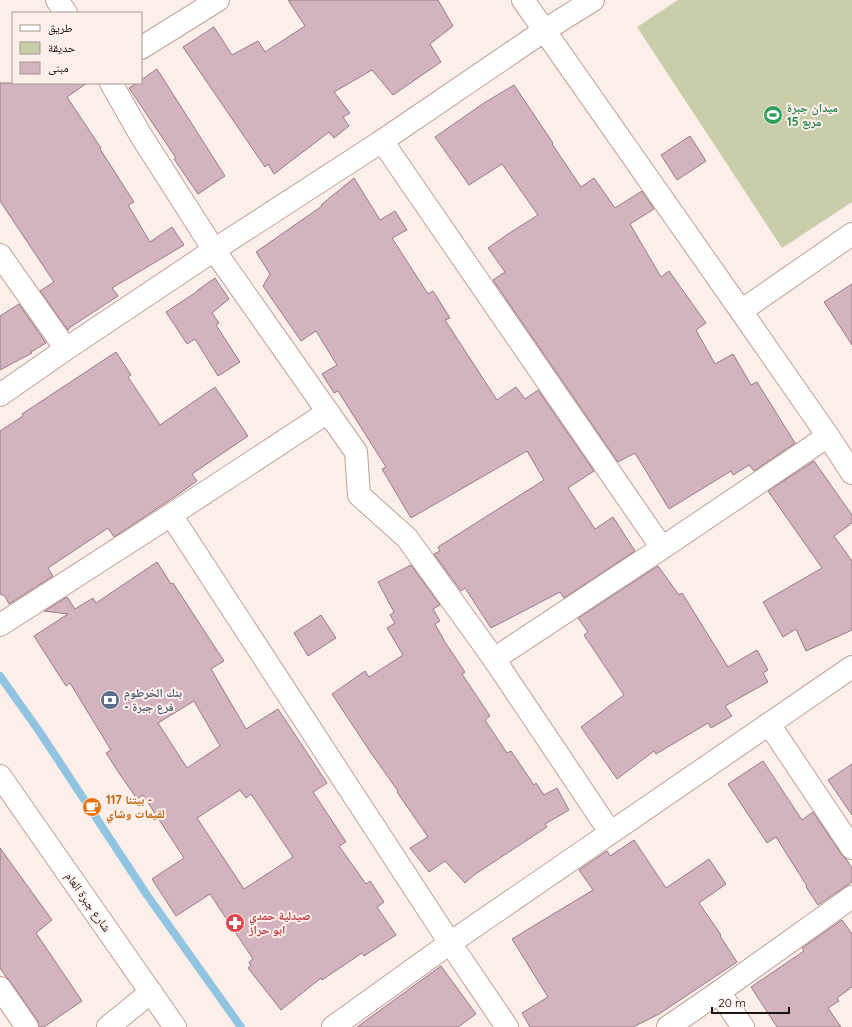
<svg xmlns="http://www.w3.org/2000/svg" width="852" height="1027" viewBox="0 0 852 1027" font-family="Quicksand,'Noto Naskh Arabic',sans-serif">
<style>
.green{fill:#c9cdaa}
.lines{fill:none;stroke-linecap:round;stroke-linejoin:round}
.stream{stroke:#90c4e1;stroke-width:8}
.building{fill:#d3b4be;stroke:#987b84;fill-rule:evenodd}
.minor-casing{stroke:#bea195;stroke-width:24}
.tertiary-casing{stroke:#bea195;stroke-width:24}
.secondary-casing{stroke:#bea195;stroke-width:24}
.minor{stroke:#fff;stroke-width:22}
.tertiary{stroke:#fff;stroke-width:22}
.secondary{stroke:#fff;stroke-width:22}
.labels{text-anchor:middle;stroke-width:4;stroke-linejoin:round;paint-order:stroke}
.leisure-label{font-size:12px;font-weight:bold;fill:#27864d;stroke:#fcefea;text-anchor:start}
.service-label{font-size:12px;font-weight:bold;fill:#4e5e75;stroke:#fcefea;text-anchor:start}
.food-label{font-size:12px;font-weight:bold;fill:#c56008;stroke:#fcefea;text-anchor:start}
.street-label{font-size:12px;fill:#1d130f;stroke:#fcefea}
.health-label{font-size:12px;font-weight:bold;fill:#be3a42;stroke:#fcefea;text-anchor:start}
</style>
<rect width="100%" height="100%" fill="#fcefea"/>
<path class="green" d="M678,0H852V202L782,248L637,27Z"/>
<g class="lines">
<path class="stream" d="M0,676L39,731L147,895L241,1027"/>
</g>
<g class="building">
<path d="M288,0H438L453,26L430,44L441,62L393,95L372,70L334,92L350,113L343,117L349,126L334,138L329,132L274,174L268,164L265,167L183,47L214,27L232,55L258,41L265,52L305,26Z"/>
<path d="M157,69L225,176L198,194L174,159L176,158L129,88L137,83H141V80Z"/>
<path d="M0,83H87L67,97L101,148L100,149L134,202L128,205L150,242L172,227L184,245L112,288L118,296L69,328V329L68,330L40,291L54,282L0,201Z"/>
<path d="M514,85L553,143L552,144L581,187L594,178L615,208L642,191L654,209L630,224L661,277L669,271L706,323L696,330L715,364L733,354L751,385L757,382L795,443L754,471L749,465L733,475L731,471L669,509L635,453L618,462L493,280L505,272L488,248L508,234L538,215L502,164L469,185L435,137L484,103Z"/>
<path d="M690,136L706,161L677,180L661,155Z"/>
<path d="M354,178L380,220L395,211L407,230L392,238L428,294L433,291L450,318L445,320L497,400L516,387L525,399L538,390L594,471L568,488L595,529L613,517L635,551L564,598L560,592L491,628L465,588L461,591L434,554L440,551L438,547L544,480L527,451L411,518L382,469L386,467L338,391L334,393L322,374L337,365L316,331L301,341L263,286L270,274L256,252L322,206L321,205Z"/>
<path d="M215,278L229,299L212,313L219,323L216,325L240,362L218,376L195,339L187,344L166,312L198,291V290Z"/>
<path d="M852,284V345L824,302Z"/>
<path d="M19,304L46,343L31,352L32,353L0,370V316Z"/>
<path d="M116,352L131,375L128,377L160,425L215,387L248,436L192,474L197,481L173,498L114,537L108,528L48,568L53,576L9,604L5,596L0,594V431L23,416L22,414Z"/>
<path d="M814,461L852,515V523L834,536L852,561V630L806,651L796,629L783,637L763,602L822,568L768,491Z"/>
<path d="M157,562L171,584L173,583L224,661L211,669L246,729L278,709L327,783L313,792L346,842L339,846L366,884L370,881L384,902L377,907L396,935L364,956L362,953L322,980L321,978L281,1010L248,968L251,966L249,962L253,959L210,894L176,916L152,879L184,858L143,795L137,799L121,776L106,753L111,750L70,683L66,686L34,636L68,614L44,611L67,597L75,609L93,598L96,603ZM194,701L220,746L187,768L158,723ZM240,790L246,798L251,794L293,857L244,889L197,818Z"/>
<path d="M411,565L440,605L433,609L440,621L435,624L445,642L465,672L462,674L490,716L485,720L507,753L511,751L534,785L536,783L544,795L557,788L569,810L545,824L547,827L474,875L465,883L445,861L429,872L410,848L428,837L397,792L398,791L371,753L332,694L365,671L369,677L403,655L387,628L395,623L390,615L394,612L378,582Z"/>
<path d="M658,566L679,595L682,593L728,667L757,650L768,670L763,673L768,682L725,706L732,716L711,728L708,723L656,754L654,751L617,779L581,727L624,695L584,635L588,632L578,618Z"/>
<path d="M321,615L336,638L308,656L294,633Z"/>
<path d="M763,761L802,820L813,812L842,855L846,859L852,868V882L818,905L806,887L807,886L776,837L767,843L728,784Z"/>
<path d="M852,764V815L828,780Z"/>
<path d="M634,840L666,888L709,859L726,884L699,903L721,935L720,936L737,962L659,1014L633,1027H530L522,1013L548,997L512,939L593,890L579,870L607,851L610,856Z"/>
<path d="M0,848L52,920L36,933L82,1001L44,1027H39L37,1020L10,981L6,977L0,968Z"/>
<path d="M842,920L852,934V987L837,998L839,1001L828,1008L841,1027H777L751,987L804,951L802,948Z"/>
<path d="M441,966L476,1014L458,1027H357Z"/>
</g>
<g class="lines">
<defs>
<g id="minor">
<path d="M57,0L66,13"/>
<path d="M523,0L741,311L828,436L852,473"/>
<path d="M141,48L218,0"/>
<path d="M111,83L140,134L214,250L356,452L359,495L407,538L494,659L610,832"/>
<path d="M382,141L662,548"/>
<path d="M0,255L66,349"/>
<path d="M741,311L852,234"/>
<path d="M0,395L66,349L214,250L382,141L545,30L593,0"/>
<path d="M171,515L450,943L507,1027"/>
<path d="M0,625L171,515L328,412"/>
<path d="M494,659L662,548L828,436"/>
<path d="M769,724L852,848"/>
<path d="M0,988L27,1027"/>
<path d="M719,992L743,1027"/>
<path d="M333,1027L450,943L852,667"/>
<path d="M668,1027L719,992L852,897"/>
</g>
<path id="tertiary" d="M108,1027L151,992"/>
<path id="secondary" d="M0,776L175,1027"/>
</defs>
<use href="#minor" class="minor-casing"/>
<use href="#tertiary" class="tertiary-casing"/>
<use href="#secondary" class="secondary-casing"/>
<use href="#minor" class="minor"/>
<use href="#tertiary" class="tertiary"/>
<use href="#secondary" class="secondary"/>
</g>
<defs>
<symbol id="stadium-disc" viewBox="-11 -11 22 22"><circle r="9.5" fill="#2e9e5b" stroke="#fcefea"/><path d="M0-5a6.5 5 0 1 0 0 10a6.5 5 0 1 0 0-10ZM-3.5-1.8h7v3.6h-7Z" fill="#fff"/></symbol>
<symbol id="bank-disc" viewBox="-11 -11 22 22"><circle r="9.5" fill="#5c6f8a" stroke="#fcefea"/><path d="M-6-4H6V4H-6ZM0-2.3a2.3 2.3 0 1 0 0 4.6a2.3 2.3 0 1 0 0-4.6Z" fill="#fff"/></symbol>
<symbol id="cafe-disc" viewBox="-11 -11 22 22"><circle r="9.5" fill="#e8710a" stroke="#fcefea"/><path d="M-5.5-4.5H6V0H3Q3 3.5 0 3.5H-2.5Q-5.5 3.5-5.5 0ZM3-3.2v2h1.7v-2ZM-6 4.5H4V6H-6Z" fill="#fff"/></symbol>
<symbol id="pharmacy-disc" viewBox="-11 -11 22 22"><circle r="9.5" fill="#e0444e" stroke="#fcefea"/><path d="M-2-6h4v4h4v4h-4v4h-4v-4h-4v-4h4Z" fill="#fff"/></symbol>
</defs>
<g fill-rule="evenodd">
<use href="#stadium-disc" x="762" y="104" width="22" height="22"/>
<use href="#bank-disc" x="99" y="689" width="22" height="22"/>
<use href="#cafe-disc" x="81" y="796" width="22" height="22"/>
<use href="#pharmacy-disc" x="224" y="912" width="22" height="22"/>
</g>
<g class="labels">
<g class="leisure-label">
<text x="787" y="112">ميدان جبرة<tspan x="787" dy="14">مربع 15</tspan></text>
</g>
<g class="service-label">
<text x="124" y="697">بنك الخرطوم<tspan x="124" dy="14">- فرع جبرة</tspan></text>
</g>
<g class="food-label">
<text x="106" y="804">بيتنا 117 -<tspan x="106" dy="14">لقيمات وشاي</tspan></text>
</g>
<g class="street-label">
<text transform="translate(88 902) rotate(55)" y="4">شارع جبرة العام</text>
</g>
<g class="health-label">
<text x="249" y="920">صيدلية حمدي<tspan x="249" dy="14">ابو حراز</tspan></text>
</g>
</g>
<rect x="12" y="12" width="130" height="72" fill="#fcefea" stroke="#a39792"/>
<rect x="20" y="25" width="20" height="6" fill="#ffffff" stroke="#a39792"/>
<text x="48" y="32" font-size="12" fill="#1d130f">طريق</text>
<rect x="20" y="42" width="20" height="12" fill="#c9cdaa" stroke="#a39792"/>
<text x="48" y="52" font-size="12" fill="#1d130f">حديقة</text>
<rect x="20" y="62" width="20" height="12" fill="#d3b4be" stroke="#a39792"/>
<text x="48" y="72" font-size="12" fill="#1d130f">مبنى</text>
<path d="M712 1007v6h77v-6" fill="none" stroke="#1d130f" stroke-width="2"/>
<text x="718" y="1007" font-size="12" fill="#1d130f" stroke="#fcefea" stroke-width="3" paint-order="stroke">20 m</text>
</svg>
